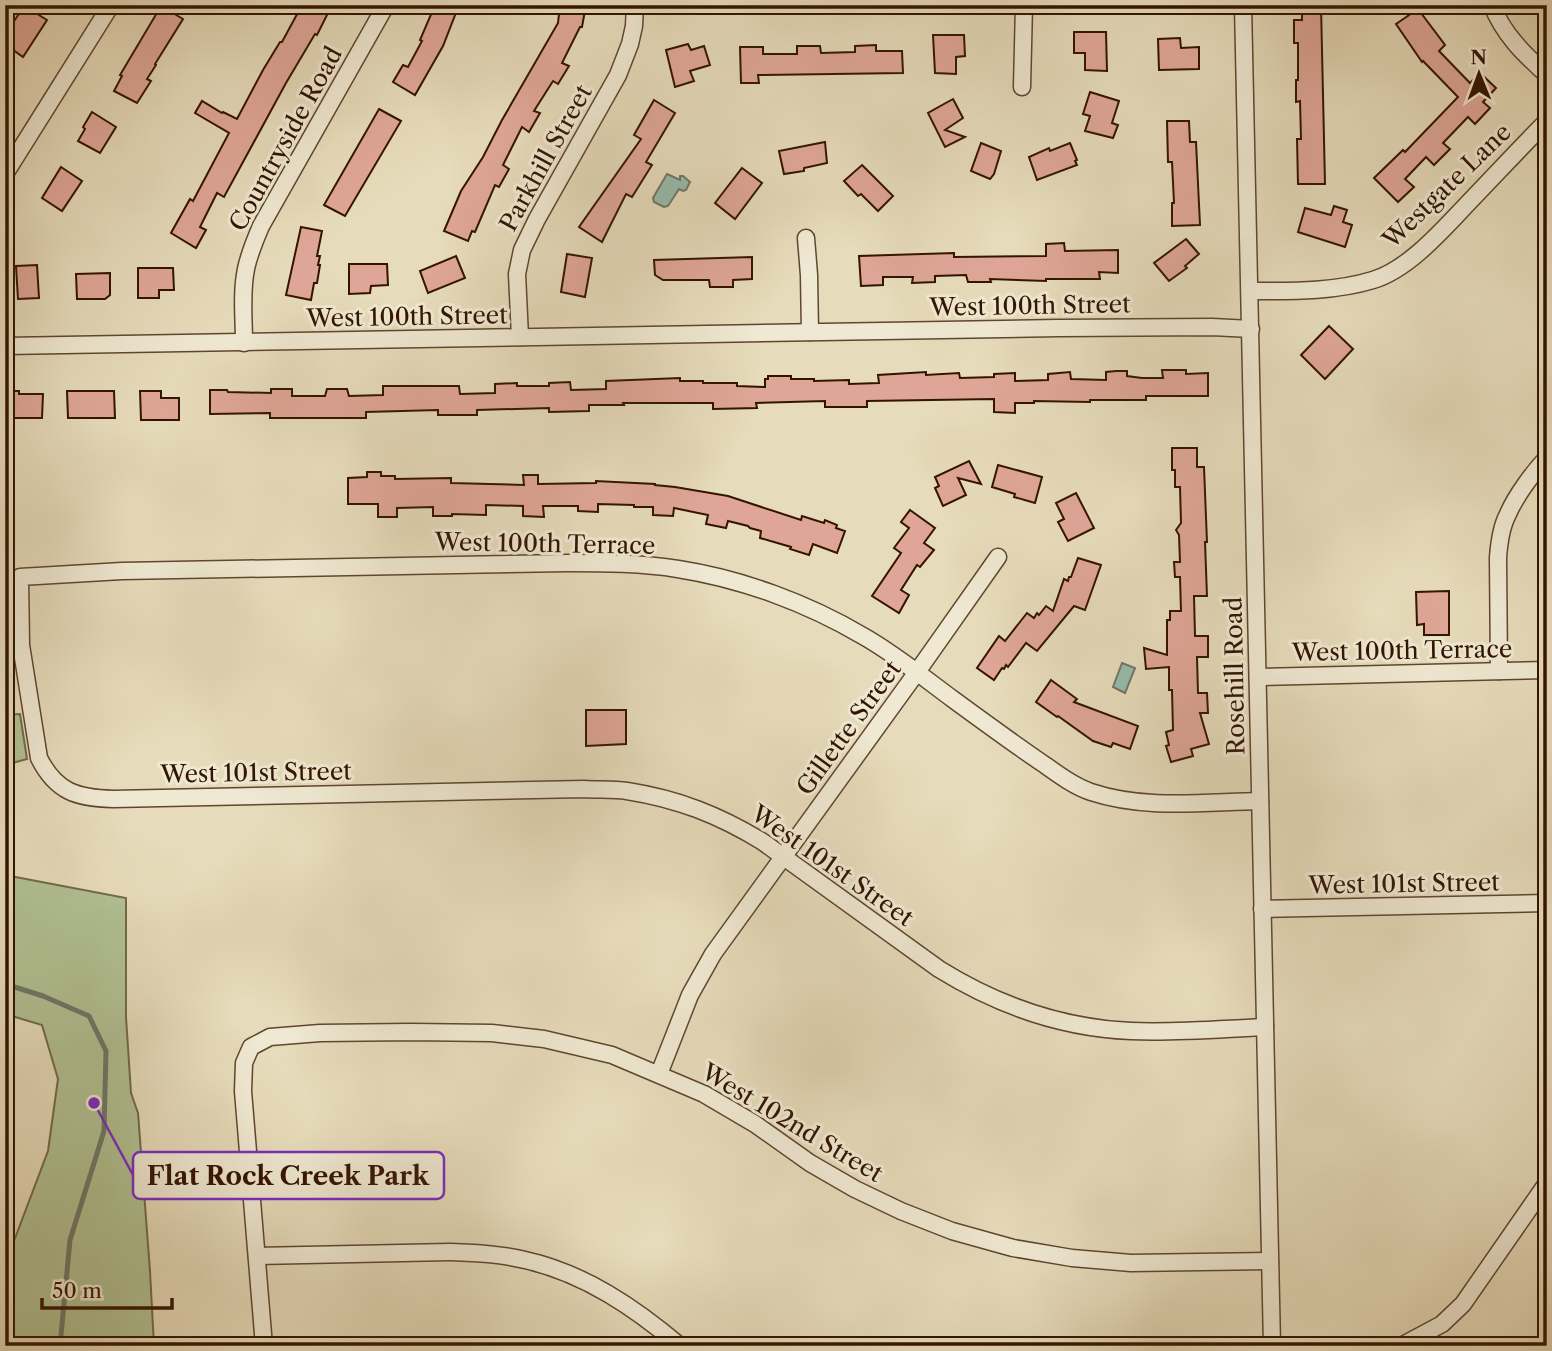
<svg xmlns="http://www.w3.org/2000/svg" width="1552" height="1351" viewBox="0 0 1552 1351" font-family="'Libre Caslon Text',serif">
<style>
.green{fill:#b1c193;stroke:#726a4a;stroke-width:2}
.water{fill:#97bbac;stroke:#6f7868;stroke-width:2}
.lines{fill:none;stroke-linecap:round;stroke-linejoin:round}
.stream{stroke:#6f7868;stroke-width:5}
.building{fill:#dfa697;stroke:#331401;stroke-width:2}
.street-casing{stroke:#60462f;stroke-width:19}
.street{stroke:#efe8d2;stroke-width:16}
.labels{text-anchor:middle;stroke-width:6;stroke-linejoin:round;paint-order:stroke}
.street-label{font-size:24px;fill:#331401;stroke:#efe8d2}
.leader{fill:none;stroke:#7b2cbf;stroke-width:2.5}
.callout-dot{fill:#7b2cbf;stroke:#efe8d2;stroke-width:2.5}
.callout{fill:#efe8d2;stroke:#7b2cbf;stroke-width:2.5}
.callout-label{font-size:26px;text-anchor:middle;font-weight:bold;fill:#331401}
</style>
<rect width="100%" height="100%" fill="#e6dbba"/>
<filter id="stains"><feTurbulence type="fractalNoise" baseFrequency=".00286" numOctaves="4"/><feColorMatrix values="0 0 0 0 .2 0 0 0 0 .09 0 0 0 0 .02 0 0 0 .5 -.17"/></filter>
<radialGradient id="worn" r=".72"><stop offset=".6" stop-color="#630" stop-opacity="0"/><stop offset="1" stop-color="#630" stop-opacity=".3"/></radialGradient>
<g class="green">
<path d="M20,714L27,759L5,765V715Z"/>
<path d="M5,875L126,898V1017L131,1093L138,1113L150,1271L154,1346H5V1277L14,1241L48,1151L58,1079L42,1025L5,1014Z"/>
</g>
<g class="water">
<path d="M667,174L680,180V176H683L690,182L686,190L683,191L679,189L668,206L664,207L654,202L653,198Z"/>
<path d="M1122,663L1135,668L1125,693L1113,687Z"/>
</g>
<g class="lines">
<path class="stream" d="M5,984L43,996L89,1016L106,1051L104,1131L70,1240L60,1346"/>
</g>
<g class="building">
<path d="M302,5H332L317,35L315,34L286,83L224,197L217,193L200,227L206,230L196,248L171,233L190,199L193,201L229,133L195,113L202,101L222,113L223,112L237,119L263,70L280,42H282Z"/>
<path d="M435,5H459L443,46L415,95L393,82L403,65L408,67L422,41L420,40Z"/>
<path d="M560,5H586L582,27H580L562,63L569,66L558,84L553,81L534,111L540,113L529,132L522,127L503,165L509,169L499,187L495,185L475,232L472,231L468,241L444,231L461,191L483,157L502,120L558,23Z"/>
<path d="M1302,5H1321L1325,184H1298L1297,139H1301L1300,101L1296,102V80H1298V43H1294V20H1302Z"/>
<path d="M24,6L47,20L23,57L5,44V35Z"/>
<path d="M161,6L183,19L155,64L156,65L147,79L151,81L137,103L114,91L122,76L120,75Z"/>
<path d="M1418,9L1445,45L1439,51L1470,83L1480,73L1496,88L1483,102L1490,108L1475,124L1468,117L1443,143L1450,149L1434,165L1426,157L1405,179L1414,187L1398,202L1374,178L1403,150L1405,152L1458,97L1423,61L1422,62L1396,24Z"/>
<path d="M1074,32H1106L1107,71L1085,70V53H1074Z"/>
<path d="M933,35H964L965,56L956,57V74L935,73Z"/>
<path d="M1180,38L1181,48L1199,47V69L1159,70L1158,39Z"/>
<path d="M688,44L691,50L704,46L710,65L690,71L694,81L675,87L666,50Z"/>
<path d="M876,45V51H902L903,73L758,75L759,83H741L740,47H763V54H797V46H820L821,53L855,52V46Z"/>
<path d="M1090,92L1119,101L1112,123L1118,125L1113,138L1085,131L1090,116L1083,114Z"/>
<path d="M953,99L963,118L945,130L965,137L945,147L928,113Z"/>
<path d="M654,100L675,113L646,162L652,165L632,197L626,194L602,242L579,227L641,139L634,135Z"/>
<path d="M379,109L401,121L345,216L324,205Z"/>
<path d="M92,112L116,127L100,153L78,141L85,129L83,127Z"/>
<path d="M1167,121H1189L1190,142H1196L1200,225L1172,226V203H1174L1172,162H1168Z"/>
<path d="M825,142L827,163L804,168V171L784,174L779,151Z"/>
<path d="M981,143L1001,151L994,174L990,179L971,171Z"/>
<path d="M1070,143L1077,160L1075,161L1077,165L1037,180L1029,157L1049,148L1050,151Z"/>
<path d="M862,165L893,196L878,211L861,194L858,196L844,181Z"/>
<path d="M61,167L82,181L62,211L42,198Z"/>
<path d="M742,168L762,183L735,219L715,203Z"/>
<path d="M1334,206L1347,210L1343,222L1352,225L1345,247L1298,232L1305,208L1331,215Z"/>
<path d="M301,227L322,231L317,256H320L318,265H320L317,283H314L311,300L286,295Z"/>
<path d="M1186,239L1199,254L1185,266L1187,268L1169,281L1154,263Z"/>
<path d="M1064,243L1065,251L1118,250V273L1099,272L1100,279H1046V281L990,279L991,282H968L966,275L935,276V282L912,283L913,277H883V285L861,286L859,256L954,253V257L1046,256V244Z"/>
<path d="M567,254L592,258L585,297L561,292Z"/>
<path d="M456,256L465,278L428,293L420,271Z"/>
<path d="M752,257V279L733,280V287H710L709,280H663L655,275L654,260Z"/>
<path d="M349,264H387L388,285L371,286L370,293L349,294Z"/>
<path d="M37,265L39,298L18,299L16,266Z"/>
<path d="M138,268H173L174,290H159V298H138Z"/>
<path d="M110,273V295L105,299H77L76,274Z"/>
<path d="M1329,326L1353,349L1325,379L1301,355Z"/>
<path d="M1162,370H1186V374L1208,373V396H1146V400H1090V402L1034,401V403H1015V413L994,412V399L867,401V407H825V401L756,403L757,408L713,409V403H623L624,405H589V411L549,412V408L477,410V415H438V410L366,412V418H270V413L210,414V390H227L228,392L271,393V389H292V396H325L327,389H347L349,396L383,395V386H459L460,394L495,393V384L517,383V386H549V383L570,382L571,390L606,389V381L680,378V381H703V383H737V386L765,387V379H768V376H791V379H814V381L849,380V384L879,383L878,375L926,372V375L959,373L960,378L994,377V374L1015,373V381L1048,380V374L1070,372L1071,379L1106,380V372L1116,371H1127V376L1142,378H1163Z"/>
<path d="M5,391H19V394H43L42,418H5Z"/>
<path d="M67,391H114L115,418H68Z"/>
<path d="M140,391H161V398H179V420H141Z"/>
<path d="M1172,448H1197V467H1204L1207,542H1205L1207,596H1194L1195,636H1208V657H1197L1198,693H1207L1208,713H1200L1209,744L1191,749L1193,756L1171,762L1166,746L1169,745L1166,732L1173,730L1172,690H1169V667L1146,669L1144,648L1167,655V620H1170V611H1181L1180,577H1175L1174,562H1180L1179,535L1176,530L1181,523L1180,487H1175V470H1172Z"/>
<path d="M969,461L981,484L958,478L966,495L943,506L935,488L939,486L935,477Z"/>
<path d="M998,465L1042,477L1035,503L1014,497L1015,494L992,487Z"/>
<path d="M367,472H381V476H395V479L451,478V483L524,485L523,475H538V484L596,483V481L655,484V485L675,487L728,496L801,520L802,516L824,523L825,520L837,525L836,528L845,531L837,553L813,544L809,555L790,549L791,547L760,538L761,531L750,528L748,526L728,521L726,528L706,524L708,515L674,508L673,516L653,515V507H634V505L598,504V512L578,511V506H543L544,517L523,516V506L486,505V515L452,514V516H433V507L397,508V517H378V504H348V478L367,477Z"/>
<path d="M1076,493L1094,528L1068,541L1058,522L1064,519L1056,503Z"/>
<path d="M910,510L935,528L924,543L934,550L920,567L917,565L901,590L909,595L899,613L872,596L901,553L894,548L909,528L901,522Z"/>
<path d="M1078,558L1101,565L1085,610L1074,606L1037,651L1026,643L1008,667L1006,665L1004,669L1002,668L994,680L977,668L999,636L1005,641L1027,613L1034,618L1037,613L1039,615L1046,606L1053,611L1064,579L1068,581L1069,577H1071Z"/>
<path d="M1449,591V635H1424V624L1417,625L1416,592Z"/>
<path d="M1051,680L1077,699L1074,702L1138,726L1130,749L1113,743L1111,747L1093,741L1058,716L1057,717L1036,702Z"/>
<path d="M586,710H626V744L586,746Z"/>
</g>
<g class="lines">
<defs>
<g id="street">
<path d="M1243,5L1272,1346"/>
<path d="M1492,5C1503,34 1524,54 1547,75"/>
<path d="M1022,87L1024,5"/>
<path d="M5,174L111,5"/>
<path d="M806,238L809,275L810,332"/>
<path d="M1250,291C1291,291 1334,292 1373,280C1410,269 1446,226 1472,199C1497,173 1522,146 1547,121"/>
<path d="M520,337L517,274L522,250L537,219L618,75L630,44L634,26L635,5"/>
<path d="M244,343C244,319 241,293 246,269C249,254 255,240 261,226L386,5"/>
<path d="M5,346L1059,328L1212,327L1251,329"/>
<path d="M1499,671L1498,558C1499,543 1501,527 1508,514C1515,497 1534,471 1547,458"/>
<path d="M1258,677L1547,670"/>
<path d="M1260,801C1204,802 1145,810 1091,792C1074,786 1059,775 1045,765C1014,744 984,722 954,700C924,678 895,654 863,636C807,603 742,579 678,569C642,563 604,563 567,563L122,571L20,577L21,645L39,758C56,792 77,798 113,799L584,789C598,790 613,789 627,791C678,799 719,815 763,842L939,969C997,1005 1062,1028 1131,1031C1175,1033 1220,1029 1265,1027"/>
<path d="M1262,909L1547,903"/>
<path d="M659,1074L690,995L713,954L917,672L998,557"/>
<path d="M257,1256L450,1252C475,1253 501,1254 525,1260C584,1273 635,1308 680,1346"/>
<path d="M264,1346L243,1091L244,1063L251,1047L270,1037L320,1033L411,1032L492,1033L544,1039L612,1055L704,1094L755,1124L810,1163L855,1189L901,1211L952,1231L1013,1248L1072,1258L1131,1263L1270,1261"/>
<path d="M1401,1346L1442,1324L1463,1304L1547,1183"/>
</g>
</defs>
<use href="#street" class="street-casing"/>
<use href="#street" class="street"/>
</g>
<g class="labels">
<g class="street-label">
<text transform="translate(286 139) rotate(-61)" y="8">Countryside Road</text>
<text transform="translate(546 158) rotate(-61)" y="8">Parkhill Street</text>
<text transform="translate(1447 186) rotate(-44)" y="8">Westgate Lane</text>
<text transform="translate(1030 306) rotate(-1)" y="8">West 100th Street</text>
<text transform="translate(407 317) rotate(-1)" y="8">West 100th Street</text>
<text transform="translate(545 544) rotate(1)" y="8">West 100th Terrace</text>
<text transform="translate(1402 651) rotate(-1)" y="8">West 100th Terrace</text>
<text transform="translate(1235 676) rotate(-91)" y="8">Rosehill Road</text>
<text transform="translate(849 728) rotate(-54)" y="8">Gillette Street</text>
<text transform="translate(256 773) rotate(-1)" y="8">West 101st Street</text>
<text transform="translate(832 866) rotate(35)" y="8">West 101st Street</text>
<text transform="translate(1404 884) rotate(-1)" y="8">West 101st Street</text>
<text transform="translate(792 1123) rotate(31)" y="8">West 102nd Street</text>
</g>
</g>
<path class="leader" d="M94 1103L133 1175"/>
<circle class="callout-dot" cx="94" cy="1103" r="7"/>
<rect class="callout" x="133" y="1152" width="311" height="47" rx="7"/>
<g class="callout-label">
<text x="288" y="1185">Flat Rock Creek Park</text>
</g>
<rect width="1552" height="1351" fill="none" stroke="#e6dbba" stroke-width="28"/>
<rect x="7" y="7" width="1538" height="1337" fill="none" stroke="#331401" stroke-width="3.5"/>
<rect x="14" y="14" width="1524" height="1323" fill="none" stroke="#331401" stroke-width="2"/>
<g transform="translate(1479 74) rotate(359)" stroke="#efe8d2" stroke-width="5" paint-order="stroke">
<path d="M0-5L12 26L0 18L-12 26Z" fill="#331401"/>
<text y="-10" font-size="19" font-weight="bold" text-anchor="middle" fill="#331401">N</text>
</g>
<path d="M42 1298v10h130v-10" fill="none" stroke="#331401" stroke-width="3.5"/>
<text x="52" y="1298" font-size="21" fill="#331401" stroke="#efe8d2" stroke-width="5" paint-order="stroke">50 m</text>
<rect width="100%" height="100%" filter="url(#stains)"/>
<rect width="100%" height="100%" fill="url(#worn)"/>
</svg>
